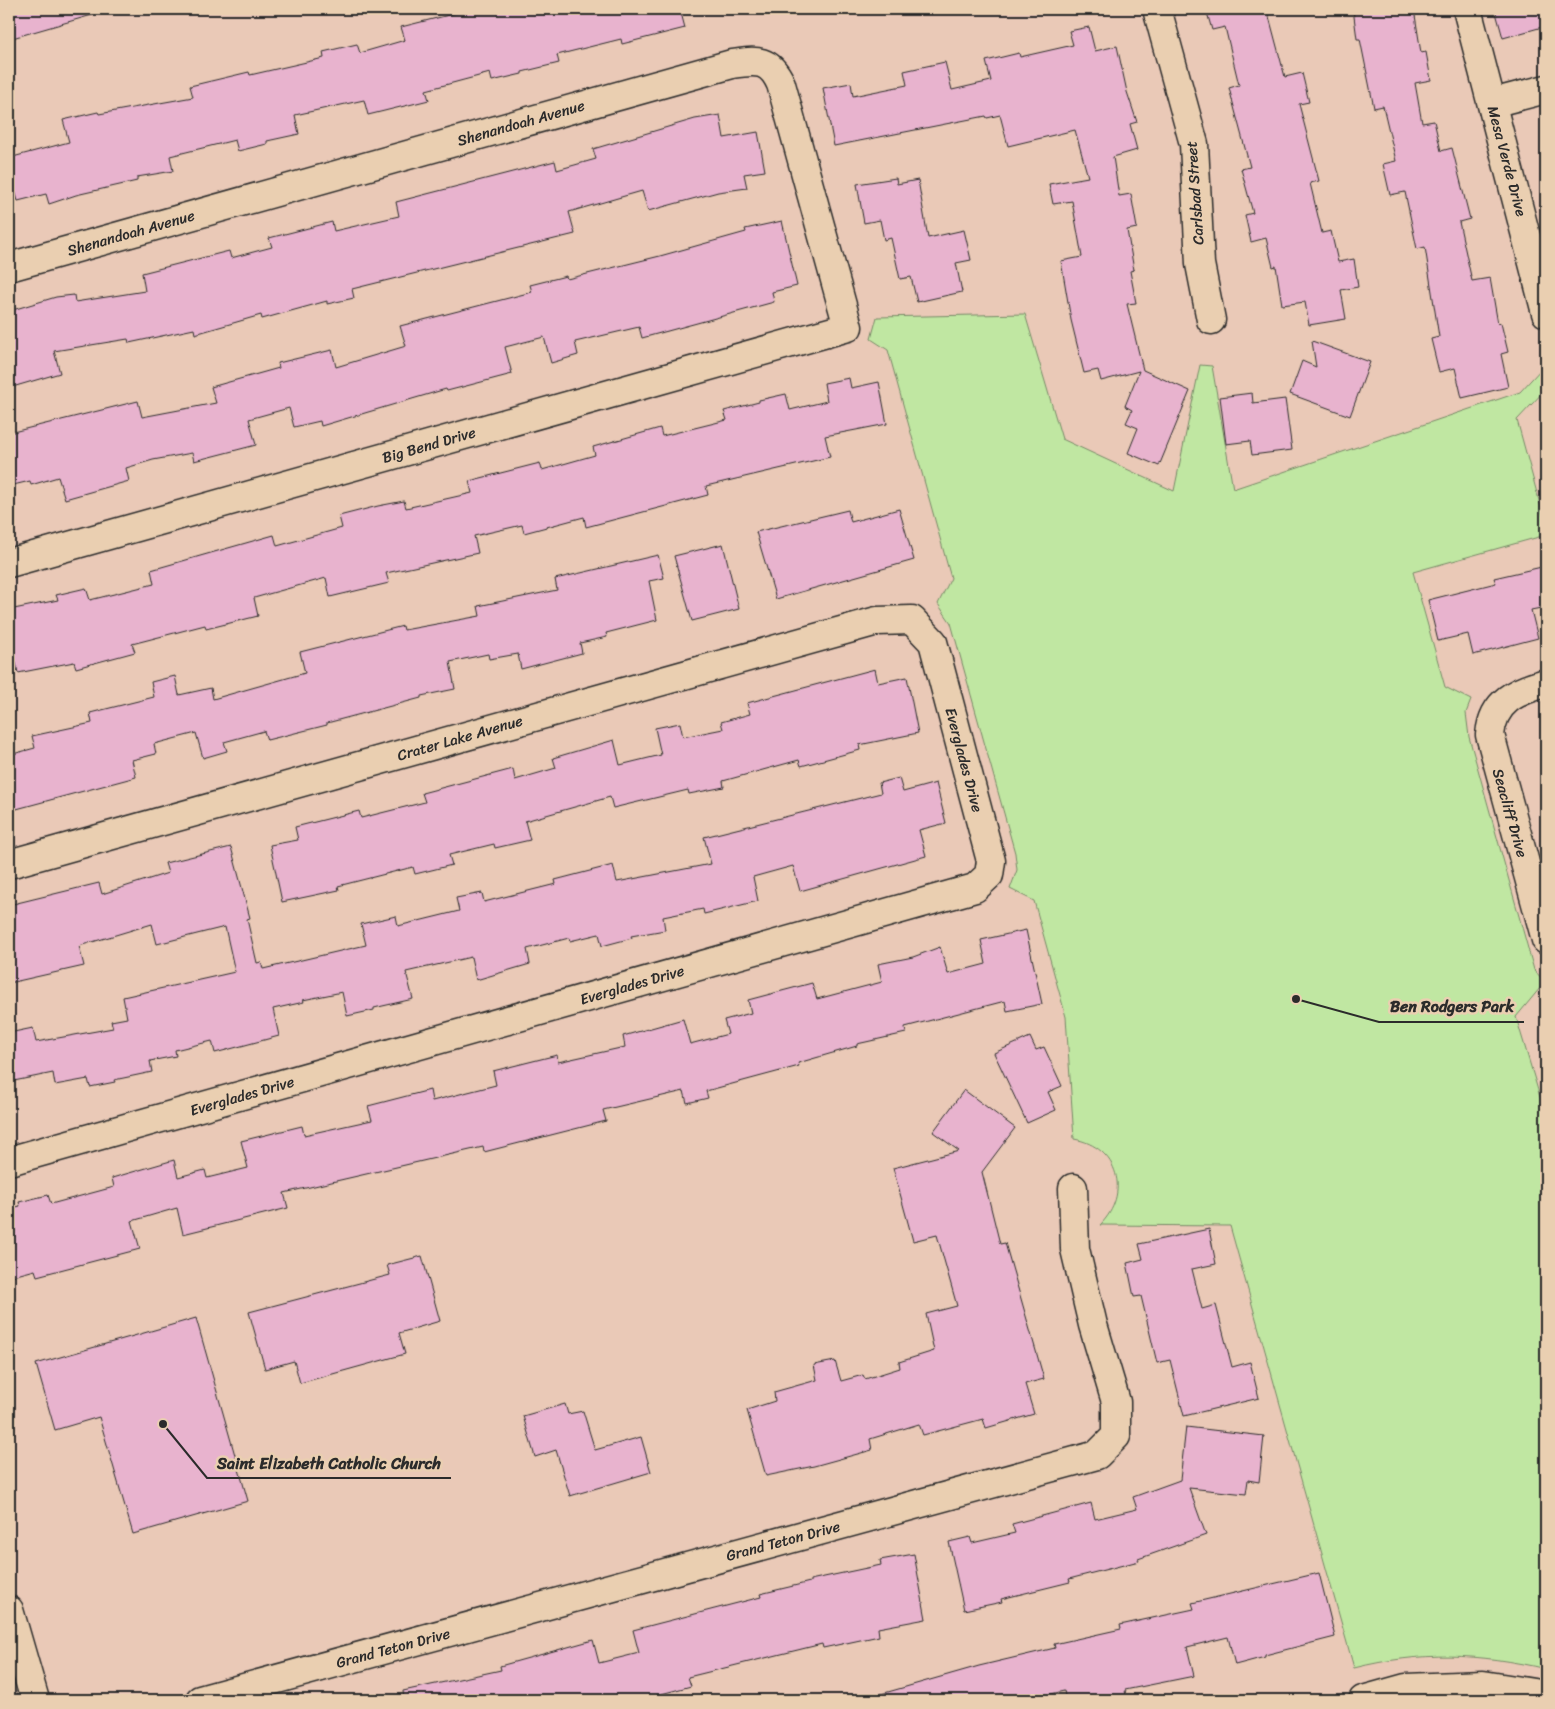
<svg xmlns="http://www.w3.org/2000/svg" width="1555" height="1709" viewBox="0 0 1555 1709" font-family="Sriracha,sans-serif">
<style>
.green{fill:#c0e7a2;stroke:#768966}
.building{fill:#e8b3ce;stroke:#2b2b2b}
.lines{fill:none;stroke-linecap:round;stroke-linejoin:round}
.minor-casing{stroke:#2b2b2b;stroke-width:31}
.minor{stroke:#eacfb1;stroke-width:28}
.labels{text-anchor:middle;stroke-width:5;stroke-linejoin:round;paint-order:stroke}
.street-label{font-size:15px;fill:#2b2b2b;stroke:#eacfb1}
.leader{fill:none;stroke:#2b2b2b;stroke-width:2}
.callout-dot{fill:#2b2b2b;stroke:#eacfb1;stroke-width:2}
.callout-label{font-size:16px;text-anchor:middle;font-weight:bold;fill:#2b2b2b;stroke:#eacfb1;stroke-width:5;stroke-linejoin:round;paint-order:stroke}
</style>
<rect width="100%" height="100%" fill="#eac9b7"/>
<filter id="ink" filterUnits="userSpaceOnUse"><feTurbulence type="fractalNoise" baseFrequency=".02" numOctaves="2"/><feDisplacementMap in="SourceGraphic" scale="10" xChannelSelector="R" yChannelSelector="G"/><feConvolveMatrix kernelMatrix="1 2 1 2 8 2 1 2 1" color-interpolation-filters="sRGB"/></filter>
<g filter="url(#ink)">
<path class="green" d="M1025,314L1062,439L1174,491L1200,365L1212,366L1233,489L1520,392L1542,368L1546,373V389L1517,420L1546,526V535L1413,572L1445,687L1471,700L1466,713L1469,737L1534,970L1545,982L1516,1017L1546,1117V1138L1542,1140L1546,1147V1669C1478,1653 1422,1651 1354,1668L1230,1226L1100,1225C1131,1194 1119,1147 1074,1139L1066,1017L1034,901L1010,889L1017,870L1015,853L951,623L938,604L951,578L888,350L871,339L877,317Z"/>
<g class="building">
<path d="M9,9H92V15L9,39Z"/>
<path d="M473,9H680L685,28L622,44L621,39L557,55L559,63L522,72V74L492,81L490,73L426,90L429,100L368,115L364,100L295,115L299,134L267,141V144L238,151L235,140L170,156L173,171L137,177V181L76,195L49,204L46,194L18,201L9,170V158L69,142L63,120L98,112L99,114L193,97L190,86L249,72L250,75L324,58L323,52L357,44L360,53L405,40L401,27Z"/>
<path d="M1206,9H1267L1285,77L1302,73L1309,102L1299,104L1319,181L1310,183L1322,233L1331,231L1338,262L1354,259L1358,287L1341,290L1346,319L1309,325L1305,302L1282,305L1276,266L1273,267L1266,238L1251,242L1245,215L1253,213L1241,169L1250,167L1229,88L1239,85L1225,27L1212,30Z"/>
<path d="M1353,9H1414L1421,53L1426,52L1431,80L1415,83L1422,123L1434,121L1441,151L1452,148L1470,219L1459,222L1472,281L1490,278L1498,324L1501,323L1508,352L1501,354L1508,387L1462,398L1455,368L1439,372L1431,339L1439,337L1425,247L1417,249L1405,192L1390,195L1383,164L1396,161L1383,106L1374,108L1360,39H1357Z"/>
<path d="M1495,9H1546V26L1503,38Z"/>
<path d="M1089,27L1095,51L1117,46L1127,92L1137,122L1130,124L1137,150L1113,157L1119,196L1131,194L1137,228L1127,230L1134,270L1130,271L1136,303L1127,304L1143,370L1190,391L1159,466L1128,453L1138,428L1126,423L1132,410L1125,406L1139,371L1101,381L1098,370L1084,373L1071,320L1061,261L1082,257L1072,201L1053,204L1049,184L1088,177L1075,130L1008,146L1000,115L987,118L986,116L834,146L823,88L851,83L853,96L907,85L904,71L945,62L952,90L991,81L986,61L1019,53L1020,57L1073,45L1069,31Z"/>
<path d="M720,115L724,138L758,132L765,171L744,174L747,188L718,192L648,211L642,191L569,212L575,234L352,289L354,298L327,304V301L262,319L261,315L195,334L194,329L129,343L128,339L54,351L60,373L9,388V311L56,297L74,295L75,302L145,291L142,273L229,251L231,258L272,247L269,238L332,222L334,231L399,216L396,202L555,161L557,170L596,159L593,149L695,119Z"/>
<path d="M896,178L897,184L918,180L928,238L964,230L971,260L956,263L962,292L917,302L911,277L900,279L891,238L884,240L880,220L864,223L857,184Z"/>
<path d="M782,221L797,286L772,292L774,302L642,338L639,327L575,342L578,355L551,363L544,337L505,347L512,374L447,391L446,389L321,426L320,421L294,427L289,408L249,419L256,445L194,461L192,453L153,460L126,468L129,481L65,499L58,477L31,485L30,481L9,486V433L138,401L142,417L216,403L211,387L279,368L278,363L332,350L336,367L406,346L400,326L532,292L530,285L566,276L567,279L660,256L746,232L745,229Z"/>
<path d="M1312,341L1370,362L1350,416L1290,394L1302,361L1316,367Z"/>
<path d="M849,378L851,388L879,382L887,424L825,436L830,457L706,486L708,495L586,527L584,517L524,533L522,525L474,536L478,553L386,573L389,583L330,597L326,578L254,598L258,616L206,629L205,625L132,644L135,652L76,668L74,662L18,673L12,644H9V610L58,600L56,595L86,588L90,600L154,584L151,570L274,535L277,546L342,528L339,516L378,506L404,501L406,508L472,493L469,481L540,463L542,470L595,455L593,447L660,428L662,436L727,420L724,411L759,402V400L786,394L790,410L827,401L824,383Z"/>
<path d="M1252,393L1253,403L1285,399L1292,450L1252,455L1250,441L1226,444L1220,397Z"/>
<path d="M899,509L914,560L776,599L756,532L848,510L851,522Z"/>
<path d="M723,544L739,609L692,621L674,556Z"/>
<path d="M658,555L664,578L649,581L657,620L606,633L607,637L580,643L582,653L521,669L518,654L489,659L488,654L450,662L455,689L421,696V698L327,723V725L267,740L264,731L224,742L227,751L203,758L196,733L154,744L156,754L132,760L136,777L9,811V755L35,748L32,736L92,723L90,713L154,697L151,682L175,676L179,695L211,688L213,699L305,673L300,652L403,626L404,630L480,616L478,606L557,590L555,579Z"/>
<path d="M1546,566V607L1531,610L1538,638L1473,655L1468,634L1438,641L1428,600L1496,583L1494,578Z"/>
<path d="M875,669L878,683L907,677L918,733L859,745L860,750L801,766L799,760L723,781L724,787L689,794L688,790L613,808L610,797L525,821L530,840L495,848L494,844L449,855L452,865L415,874L413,867L338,886L339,890L282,902L270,845L298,840L295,827L359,811L361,818L425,802L422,793L513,769L515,780L556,768L553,758L614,740L620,765L661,755L655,728L680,723L683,737L723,729L721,722L750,714L747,703Z"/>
<path d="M899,778L903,792L936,783L946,823L919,830L926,856L800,891L793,866L753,877L758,901L704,914L703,909L663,917L665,930L631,936L632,938L602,946L599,934L570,941L569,938L527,949L530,964L476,980L471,957L406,972L413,999L374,1008V1010L347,1016L342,992L303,1000L304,1002L273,1009L279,1036L215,1053L212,1041L175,1050L176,1056L150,1061L152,1072L114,1080L115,1082L90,1087L88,1079L55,1085L53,1073L9,1082V1033L33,1028L36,1042L113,1028L111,1021L127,1018L123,997L235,972L225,927L157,944L152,924L79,946L84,966L9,983V905L99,883L102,894L168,873L165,863L231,847L250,918L247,919L257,963L261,962L263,969L366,945L361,924L396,916L398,926L459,911L456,898L482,893L484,902L556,884L555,880L613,865L617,882L711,864L704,837L881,793L879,783Z"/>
<path d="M1026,930L1042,1004L1007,1011L1005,1001L905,1027L906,1033L857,1044V1046L798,1063L799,1066L706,1091L708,1098L687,1103L684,1091L603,1110L606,1121L484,1152L483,1147L284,1193L288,1208L183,1234L177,1208L132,1221L140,1249L37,1276L35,1270L9,1277V1209L20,1206L19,1202L48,1195L51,1204L114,1187L112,1178L174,1160L178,1177L205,1170L207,1178L248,1168L241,1141L302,1126L304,1135L372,1120L368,1106L430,1090L432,1101L496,1085L493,1071L557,1055L558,1062L625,1047L623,1036L683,1019L690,1044L728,1034L724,1020L751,1013L748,1000L812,983L817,999L882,982L878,964L913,957L940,947L948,974L986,964L981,940Z"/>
<path d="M1030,1037L1036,1050L1044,1047L1062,1086L1048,1092L1056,1110L1027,1123L994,1053Z"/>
<path d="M964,1090L1015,1128L982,1172L1000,1244L1005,1243L1044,1379L1025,1384L1034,1414L986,1428L983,1419L923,1435L919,1424L870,1439L872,1450L814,1466L766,1476L747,1410L775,1401L774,1392L817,1380L814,1365L835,1361L841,1381L863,1375L865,1379L900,1368L899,1362L934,1351L926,1314L957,1306L937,1235L913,1241L893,1168L959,1151L933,1132Z"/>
<path d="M1209,1229L1216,1264L1192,1269L1202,1309L1216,1305L1232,1367L1250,1362L1259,1398L1184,1416L1170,1360L1157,1363L1141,1296L1134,1297L1127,1263L1143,1259L1139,1244Z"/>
<path d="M422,1256L440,1321L399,1333L405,1354L300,1383L294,1361L265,1369L249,1312L390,1275L387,1265Z"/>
<path d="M196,1318L248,1501L133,1534L99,1417L55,1430L36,1364Z"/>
<path d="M565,1404L568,1414L583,1411L595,1450L641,1437L651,1472L570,1496L556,1450L535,1457L523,1416Z"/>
<path d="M1186,1427L1264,1436L1259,1482L1248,1480L1246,1494L1189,1488L1206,1535L1138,1559L1139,1561L1069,1579L1070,1582L1001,1599L1002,1602L964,1610L949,1542L970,1537L972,1543L1015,1533L1012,1524L1091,1503L1095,1519L1137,1509L1133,1497L1180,1480Z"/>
<path d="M914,1554L926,1619L878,1628L879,1636L823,1648L822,1644L688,1677L691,1686L639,1700H404L403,1691L501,1670L500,1666L593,1640L599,1663L639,1653L633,1630L761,1597L760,1594L810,1582V1580L881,1565L880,1560Z"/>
<path d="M1319,1573L1335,1637L1265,1655V1657L1235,1665L1228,1637L1187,1647L1194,1676L1125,1690L1126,1696L1107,1700H1066L1064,1691L1025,1700H882L881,1694L979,1666L1055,1648L1054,1644L1121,1629L1120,1625L1194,1609L1192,1603Z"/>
</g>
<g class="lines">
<defs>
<g id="minor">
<path d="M1157,9L1194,144L1200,264L1211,320"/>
<path d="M1467,9L1546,313"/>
<path d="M1492,103L1546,89"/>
<path d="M9,267L732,64C757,60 770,59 781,84L848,327L9,563"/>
<path d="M1546,683C1516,691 1493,701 1490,735L1546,940"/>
<path d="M9,864L877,621L912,620L933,642L991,861L989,875L975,888L9,1161"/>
<path d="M9,1610L35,1700"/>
<path d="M200,1700L1097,1455L1116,1436V1402L1093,1325L1075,1249L1073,1188"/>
<path d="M1363,1700L1406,1688L1483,1685L1546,1695"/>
</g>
</defs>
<use href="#minor" class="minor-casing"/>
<use href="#minor" class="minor"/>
</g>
</g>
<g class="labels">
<g class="street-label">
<text transform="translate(521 123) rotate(-16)" y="5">Shenandoah Avenue</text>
<text transform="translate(1507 161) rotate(75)" y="5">Mesa Verde Drive</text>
<text transform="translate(1195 193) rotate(-94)" y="5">Carlsbad Street</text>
<text transform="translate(131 233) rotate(-16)" y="5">Shenandoah Avenue</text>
<text transform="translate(429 445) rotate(-16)" y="5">Big Bend Drive</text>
<text transform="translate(460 738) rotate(-16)" y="5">Crater Lake Avenue</text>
<text transform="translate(964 760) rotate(75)" y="5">Everglades Drive</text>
<text transform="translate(1510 813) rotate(74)" y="5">Seacliff Drive</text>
<text transform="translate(632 985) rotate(-16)" y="5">Everglades Drive</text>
<text transform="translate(242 1096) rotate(-16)" y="5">Everglades Drive</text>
<text transform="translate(783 1541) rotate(-15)" y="5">Grand Teton Drive</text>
<text transform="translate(393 1648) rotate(-15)" y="5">Grand Teton Drive</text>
</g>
</g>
<path class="leader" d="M1296 999L1379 1022H1524M163 1424L207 1478H451"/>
<g class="callout-dot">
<circle cx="1296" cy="999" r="5"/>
<circle cx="163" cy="1424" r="5"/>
</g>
<g class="callout-label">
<text x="1452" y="1012">Ben Rodgers Park</text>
<text x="329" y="1469">Saint Elizabeth Catholic Church</text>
</g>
<rect width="1555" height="1709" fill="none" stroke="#eacfb1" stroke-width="30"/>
<rect x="15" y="15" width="1525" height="1679" fill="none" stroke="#2b2b2b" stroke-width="2" filter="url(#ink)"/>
</svg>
